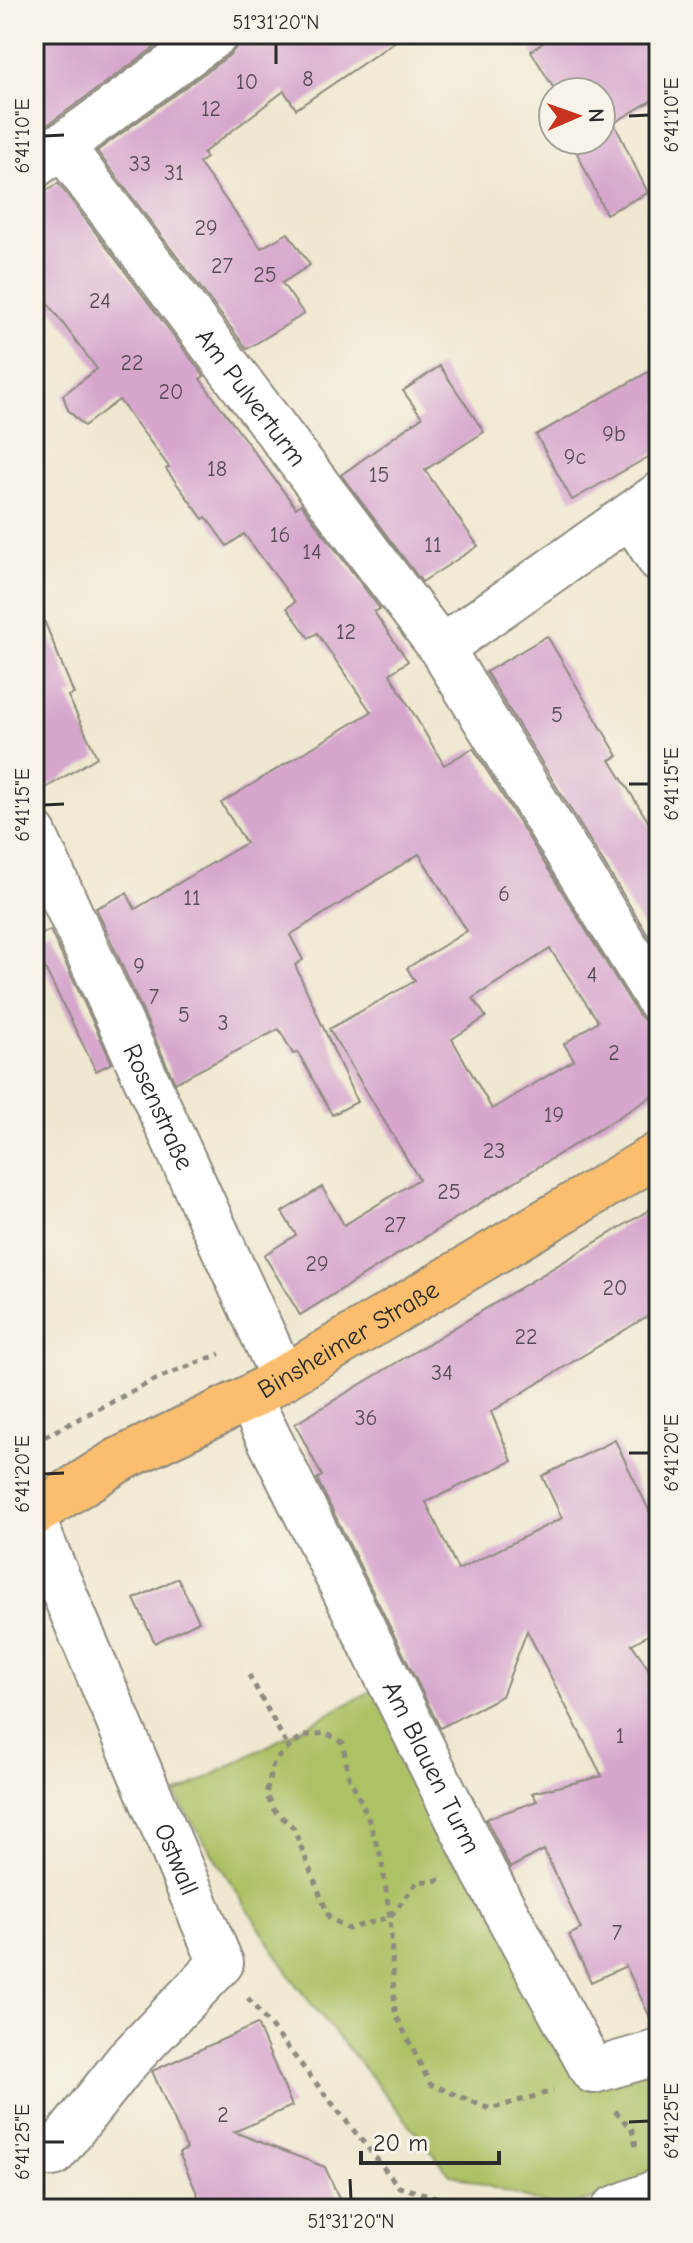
<svg xmlns="http://www.w3.org/2000/svg" width="693" height="2243" viewBox="0 0 693 2243" font-family="'Comic Neue',sans-serif">
<style>
.green{fill:#adc165;stroke:#6c7648;stroke-width:2}
.building{fill:#d6a6cd;fill-rule:evenodd}
.lines{fill:none;stroke-linecap:round;stroke-linejoin:round}
.minor-casing{stroke:#8d8a7e;stroke-width:48}
.major-casing{stroke:#8d8a7e;stroke-width:48}
.path{stroke:#8d8a7e;stroke-width:5;stroke-dasharray:6 6;stroke-linecap:butt}
.minor{stroke:#fff;stroke-width:44}
.major{stroke:#fbbe6e;stroke-width:44}
.ticks{fill:none;stroke:#2b2b2b;stroke-width:3}
.labels{text-anchor:middle;stroke-width:6;stroke-linejoin:round;paint-order:stroke}
.number-label{font-size:22px;fill:#564a54}
.street-label{font-size:26px;fill:#2b2b2b;stroke:#f7f3e8}
.neatline{fill:none;stroke:#2b2b2b;stroke-width:3}
.ticks-label{font-size:20px;text-anchor:middle;fill:#2b2b2b}
</style>
<rect width="100%" height="100%" fill="#f7f3e8"/>
<filter id="ink" filterUnits="userSpaceOnUse"><feTurbulence type="fractalNoise" baseFrequency=".0125" numOctaves="2"/><feDisplacementMap in="SourceGraphic" scale="16" xChannelSelector="R" yChannelSelector="G"/><feConvolveMatrix kernelMatrix="1 2 1 2 8 2 1 2 1" color-interpolation-filters="sRGB"/></filter>
<filter id="wash" filterUnits="userSpaceOnUse"><feTurbulence type="fractalNoise" baseFrequency=".006" numOctaves="4" result="noise"/><feDisplacementMap in="SourceGraphic" scale="32" xChannelSelector="R" yChannelSelector="G"/><feGaussianBlur stdDeviation="1.8" result="paint"/><feColorMatrix in="noise" values="0 0 0 0 0 0 0 0 0 0 0 0 0 0 0 0 0 1.4 0 .05"/><feComposite in="paint" operator="in"/></filter>
<g filter="url(#wash)">
<rect width="100%" height="100%" fill="#efe8d0"/>
<path class="green" d="M377,1688L585,2084L645,2068L659,2098V2179L560,2209L450,2174L296,1985L175,1795Z"/>
<g id="blocks">
<g class="building">
<path d="M34,34H173L39,131L34,125Z"/>
<path d="M241,34H406L296,109L284,91L203,153L206,158L199,163L261,248L288,233L310,265L282,283L304,314L247,349L97,151L231,54L238,45Z"/>
<path d="M556,34H659V96L614,123L648,193L606,214L577,153L589,146L585,140H601V92H556L531,51Z"/>
<path d="M58,183L204,376L200,379L296,508L301,504L380,609L374,612L408,661L390,674L444,765L473,748L638,1014L647,1023L659,1026V1092L300,1315L264,1255L296,1235L282,1212L322,1187L344,1225L419,1179L329,1029L415,981L407,968L467,931L419,854L290,935L303,960L295,965L357,1102L332,1115L298,1052L293,1054L279,1029L175,1083L96,908L127,893L135,909L246,843L221,803L371,712L317,633L309,638L287,608L295,602L244,534L227,546L206,517L203,519L166,469L169,467L119,400L84,426L68,410L63,395L97,369L34,285V200ZM550,949L598,1021L564,1044L574,1060L492,1109L452,1039L486,1017L473,998Z"/>
<path d="M440,366L484,432L425,470L478,546L422,582L341,475L422,417L403,391Z"/>
<path d="M659,366V451L572,500L536,435Z"/>
<path d="M35,598L74,694L68,696L97,757L34,795Z"/>
<path d="M547,636L618,756L610,760L659,839V953L486,672Z"/>
<path d="M50,930L112,1063L96,1071L34,946V938Z"/>
<path d="M659,1204V1309L491,1412L512,1461L426,1502L458,1570L562,1518L542,1476L615,1440L659,1531V1629L632,1644L656,1680L653,1690L659,1702V2028H655L626,1966L591,1982L569,1935L581,1929L544,1850L510,1868L486,1819L537,1801L532,1793L602,1776L527,1631L502,1696L440,1728L317,1479L322,1476L295,1424Z"/>
<path d="M178,1578L199,1621L155,1643L134,1599Z"/>
<path d="M257,2024L292,2106L234,2132L325,2167L344,2209H204L179,2153L187,2149L152,2071Z"/>
</g>
</g>
</g>
<g filter="url(#ink)">
<use href="#blocks" fill-opacity="0" stroke="#8d8a7e" stroke-width="2"/>
<g class="lines">
<defs>
<g id="minor">
<path id="s1" d="M61,145L441,648L659,1001"/>
<path d="M34,166L216,34"/>
<path d="M631,515L659,559"/>
<path d="M441,648L659,495"/>
<path id="s2" d="M34,834L283,1378"/>
<path id="s3" d="M249,1398L484,1872L593,2071L659,2052"/>
<path id="s4" d="M34,1522L221,1963L127,2061L53,2154"/>
<path d="M614,2209L659,2191"/>
</g>
<g id="major">
<path id="s5" d="M34,1514L119,1460L249,1398L659,1154"/>
</g>
</defs>
<use href="#minor" class="minor-casing"/>
<use href="#major" class="major-casing"/>
<g class="path">
<path d="M34,1442L158,1378L220,1354"/>
<path d="M249,1675L289,1749"/>
<path d="M440,1880L417,1882L390,1917L348,1929L329,1917L293,1827L274,1810L266,1794L274,1761L302,1736L326,1733L343,1743L348,1774L367,1815L381,1857L390,1917L395,2013L430,2084L490,2109L553,2091"/>
<path d="M248,1998L399,2187L481,2209"/>
<path d="M615,2111L632,2130L637,2151"/>
</g>
<use href="#minor" class="minor"/>
<use href="#major" class="major"/>
</g>
</g>
<path class="ticks" d="M276,44V64M629,116L649,115M44,136L64,135M629,784H649M44,805L64,804M629,1453H649M44,1474L64,1473M629,2122L649,2121M44,2142H64M350,2179L351,2199"/>
<g class="labels">
<g class="number-label">
<text x="308" y="86">8</text>
<text x="247" y="89">10</text>
<text x="211" y="116">12</text>
<text x="140" y="171">33</text>
<text x="174" y="180">31</text>
<text x="206" y="235">29</text>
<text x="222" y="273">27</text>
<text x="265" y="282">25</text>
<text x="100" y="308">24</text>
<text x="132" y="370">22</text>
<text x="171" y="399">20</text>
<text x="614" y="441">9b</text>
<text x="575" y="464">9c</text>
<text x="217" y="476">18</text>
<text x="379" y="482">15</text>
<text x="280" y="542">16</text>
<text x="433" y="552">11</text>
<text x="312" y="559">14</text>
<text x="346" y="639">12</text>
<text x="557" y="722">5</text>
<text x="504" y="901">6</text>
<text x="192" y="905">11</text>
<text x="139" y="973">9</text>
<text x="592" y="982">4</text>
<text x="154" y="1004">7</text>
<text x="184" y="1022">5</text>
<text x="223" y="1030">3</text>
<text x="614" y="1060">2</text>
<text x="554" y="1122">19</text>
<text x="494" y="1158">23</text>
<text x="449" y="1199">25</text>
<text x="395" y="1232">27</text>
<text x="317" y="1271">29</text>
<text x="615" y="1295">20</text>
<text x="526" y="1344">22</text>
<text x="442" y="1380">34</text>
<text x="366" y="1425">36</text>
<text x="620" y="1743">1</text>
<text x="617" y="1940">7</text>
<text x="223" y="2122">2</text>
</g>
<g class="street-label">
<text dy="9" stroke="none"><textPath href="#s1" startOffset="316">Am Pulverturm</textPath></text>
<text dy="9" stroke="none"><textPath href="#s2" startOffset="300">Rosenstraße</textPath></text>
<text dy="9" stroke="none"><textPath href="#s5" startOffset="360">Binsheimer Straße</textPath></text>
<text dy="9" stroke="none"><textPath href="#s3" startOffset="412">Am Blauen Turm</textPath></text>
<text dy="9" stroke="none"><textPath href="#s4" startOffset="366">Ostwall</textPath></text>
</g>
</g>
<rect width="693" height="2243" fill="none" stroke="#f7f3e8" stroke-width="88"/>
<g transform="translate(577 116) rotate(88)"><circle r="38" fill="#f7f3e8" stroke="#a5a39c" stroke-width="2"/>
<path d="M0-6L14 30L0 20L-14 30Z" fill="#c8321e"/>
<text y="-12" font-size="22" font-weight="bold" text-anchor="middle" fill="#2b2b2b">N</text>
</g>
<path d="M361 2151v12h138v-12" fill="none" stroke="#2b2b2b" stroke-width="4"/>
<text x="373" y="2151" font-size="24" fill="#2b2b2b" stroke="#f7f3e8" stroke-width="6" paint-order="stroke">20 m</text>
<rect x="44" y="44" width="605" height="2155" class="neatline"/>
<g class="ticks-label">
<text x="276" y="29">51°31'20"N</text>
<text transform="translate(671 115) rotate(-90)" y="7">6°41'10"E</text>
<text transform="translate(22 136) rotate(-90)" y="7">6°41'10"E</text>
<text transform="translate(671 784) rotate(-90)" y="7">6°41'15"E</text>
<text transform="translate(22 805) rotate(-90)" y="7">6°41'15"E</text>
<text transform="translate(671 1453) rotate(-90)" y="7">6°41'20"E</text>
<text transform="translate(22 1474) rotate(-90)" y="7">6°41'20"E</text>
<text transform="translate(671 2121) rotate(-90)" y="7">6°41'25"E</text>
<text transform="translate(22 2142) rotate(-90)" y="7">6°41'25"E</text>
<text x="351" y="2228">51°31'20"N</text>
</g>
</svg>
